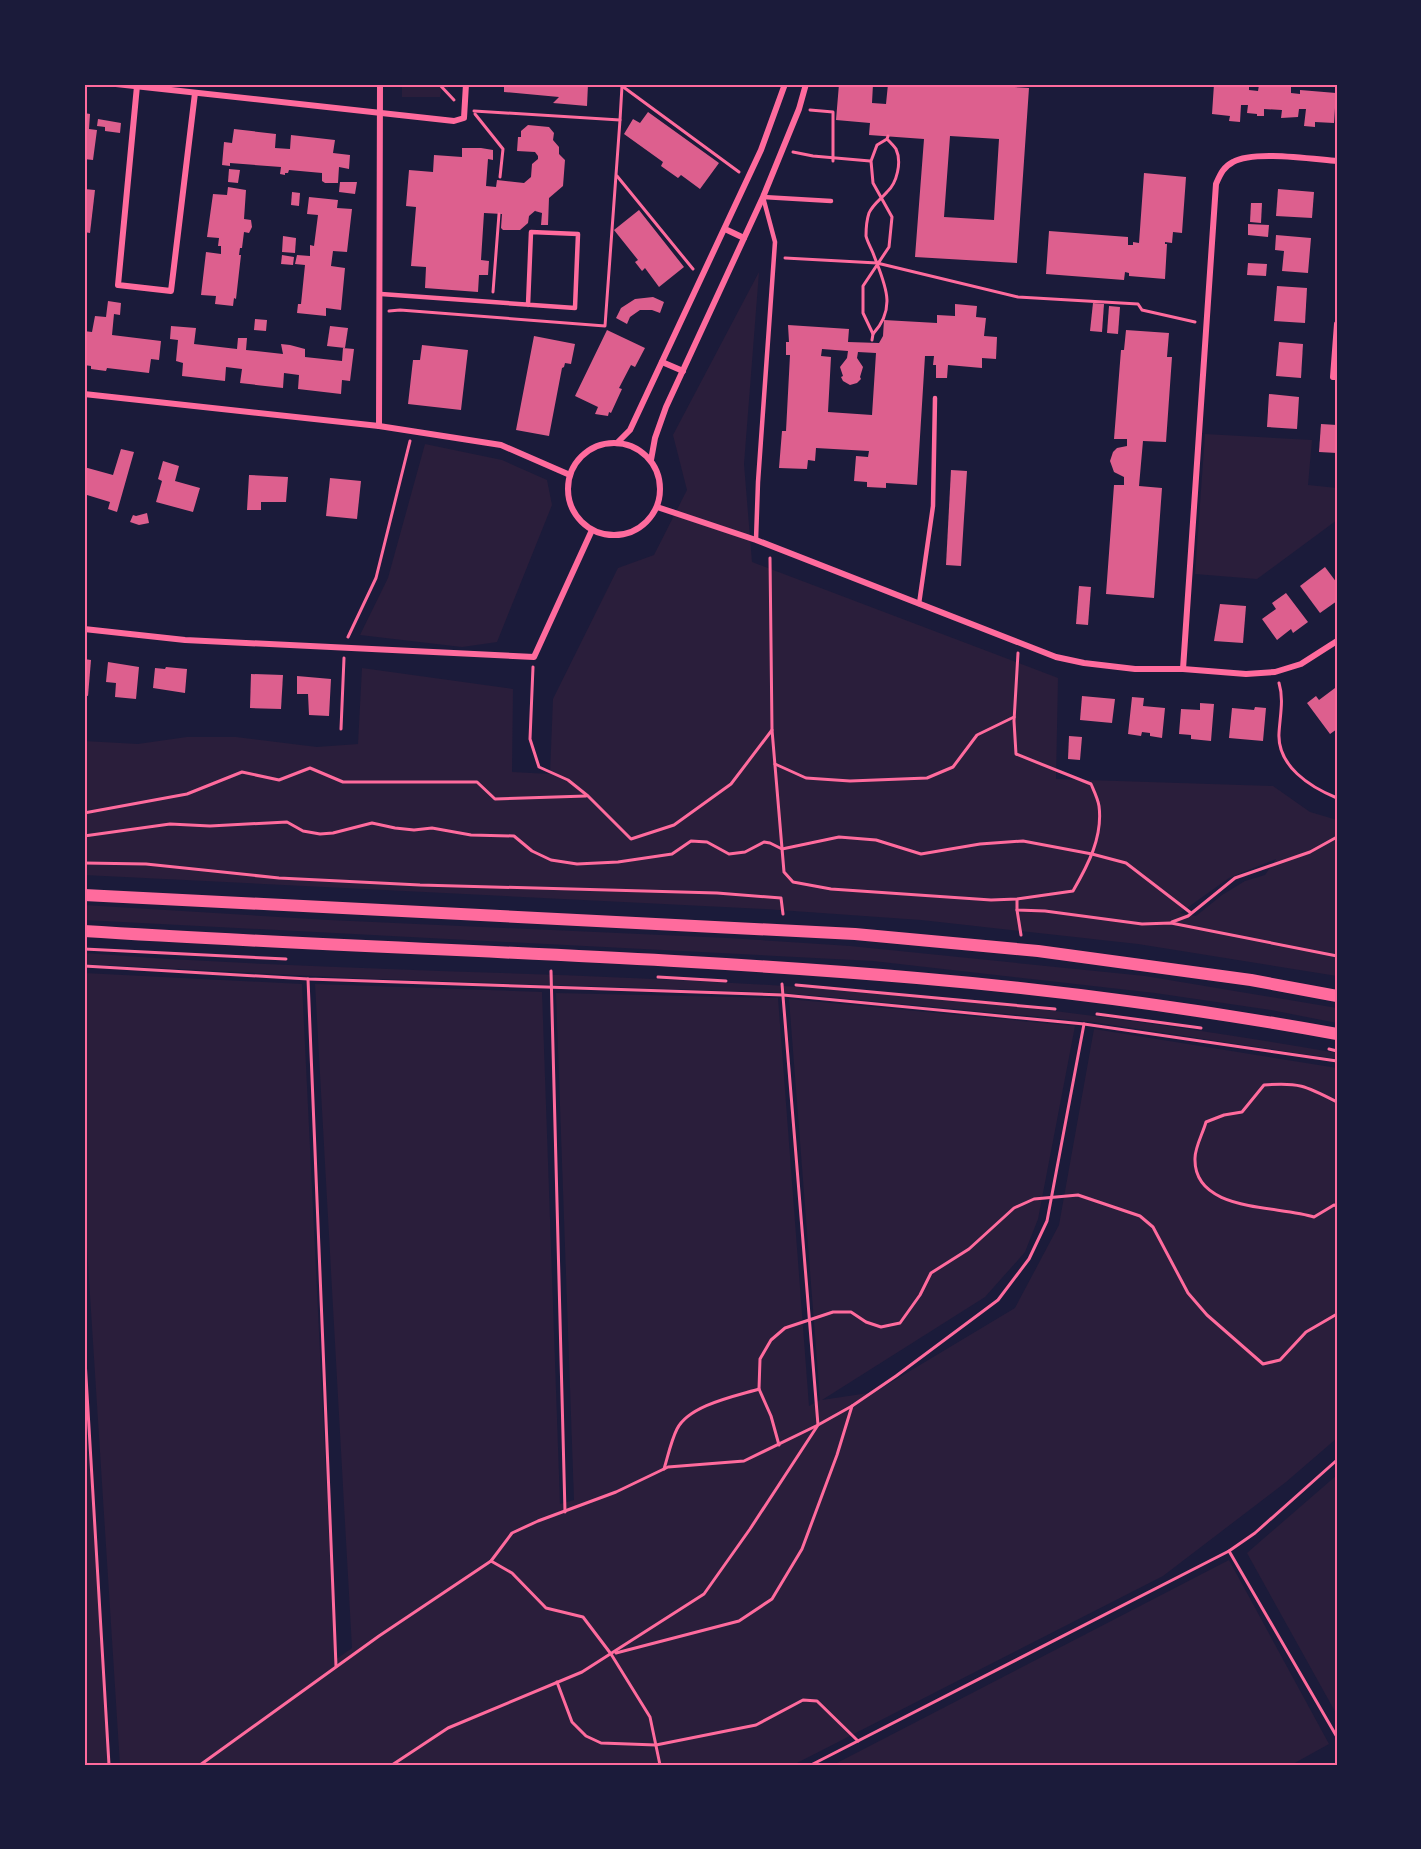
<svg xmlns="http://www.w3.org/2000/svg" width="1421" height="1849" viewBox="0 0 1421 1849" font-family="'Public Sans',sans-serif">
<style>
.green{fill:#2a1e3b;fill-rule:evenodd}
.building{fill:#dd5f8e;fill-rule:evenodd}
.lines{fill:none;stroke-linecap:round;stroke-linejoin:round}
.path{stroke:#ff6b9d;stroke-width:3}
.service{stroke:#ff6b9d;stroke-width:4.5}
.minor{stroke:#ff6b9d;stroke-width:6}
.secondary{stroke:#ff6b9d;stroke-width:12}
.neatline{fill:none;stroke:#ff6b9d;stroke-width:2}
</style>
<rect width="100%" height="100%" fill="#1b1b3a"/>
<g class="green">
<path d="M402,84H448V89L442,87L440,97H402Z"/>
<path d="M759,272L744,464L752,562L1058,678L1056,779L1273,786L1310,812L1337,820V976L1138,944L921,920L765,909L84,875V741L138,744L187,737H236L317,747L358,744L362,668L513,689L512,772L550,774L553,699L618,568L654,555L687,490L673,435ZM1276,859L1265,875L1245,881L1222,895L1196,916L1180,913L1229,878Z"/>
<path d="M1205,434L1312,440L1308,485L1337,488V520L1257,579L1195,574Z"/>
<path d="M425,444L502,460L547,480L552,505L497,642L462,647L360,635L388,578Z"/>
<path d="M84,905L329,920L728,938L850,946L1145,976L1337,1008V1023L1271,1010L1155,993L873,961L84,920Z"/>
<path d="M84,953C317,971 552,971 785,986C970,998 1154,1021 1337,1053V1059L1092,1022L785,993L351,978L84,964Z"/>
<path d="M84,973L302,984L335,1660L352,1648L315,984L542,992L560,1504L574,1500L556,993L778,998L809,1406L820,1400L789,999L1075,1026L1038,1219L1025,1252L985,1297L822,1400L875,1392L1015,1308L1059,1225L1094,1029L1337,1068V1438L1286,1482L1163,1576L793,1765H120L84,1201Z"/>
<path d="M84,1387L111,1765H84Z"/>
<path d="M1337,1475V1715L1247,1553Z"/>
<path d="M1229,1560L1329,1744L1291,1765H833Z"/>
</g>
<g class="building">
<path d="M504,84H588L587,106L553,103L559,97L504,92Z"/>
<path d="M839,84H873L872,103L886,104L888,84H969L1029,88L1017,263L915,257L924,139L869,135L870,123L836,120ZM950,136L999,139L994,220L944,217Z"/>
<path d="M1214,84L1249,86V90L1258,91L1259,85L1291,87V93L1300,94V90L1336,93L1334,123L1315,122V127L1304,126L1306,109H1299L1298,117L1281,118L1282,110L1264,109V116H1257V114L1247,113L1248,105H1241L1240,122L1229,121L1230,116L1212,114Z"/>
<path d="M648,112L719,163L700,189L681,175L678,178L661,166L663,162L624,134L633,119L640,123Z"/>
<path d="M84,113L90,114L89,129L97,130L93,160L84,159Z"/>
<path d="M98,119L121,123L120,133L105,131V127L97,126Z"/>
<path d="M528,125L549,127L554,133L553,140L559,147V154L565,160L563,186L549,198L548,225H541L542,213L535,211L536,210L529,216L528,223L520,230H503L501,228L502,214L484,213L481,260L489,261L488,275H479L478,292L425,288L426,267L411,266L416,207L406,206L409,170L433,172L434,155L462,157V148H481L493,150V160L488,159L486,186L496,187L497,180L524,183L531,177L532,164L538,159V156L535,152L517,151L518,137H521V131Z"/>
<path d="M234,129L276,134L275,148L290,149L291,135L335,140L333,153L350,155L349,169L339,167L338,183H325L322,181V173L289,170L288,173H285V175L280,174L281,167L230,163V166L222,165L224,142L232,143Z"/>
<path d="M229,169L240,170L238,183L228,182Z"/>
<path d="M1144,173L1186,177L1182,233L1173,232L1172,243L1165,242V244H1167L1165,279L1129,276V273L1125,272L1124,280L1046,274L1049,231L1128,237V245H1133V242L1139,243Z"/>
<path d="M340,182H357L355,194L339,192Z"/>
<path d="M228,187L246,190L244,219L251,220L252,227L249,233L244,232L242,248H240L239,255H241L236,299L234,298L233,306L215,304L216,296L201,295L206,252L221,254V246H218L219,238L207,237L213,194L227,195Z"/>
<path d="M84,189L95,190L90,233L84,232Z"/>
<path d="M1278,189L1314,192L1312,218L1276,216Z"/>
<path d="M292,192L300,193L299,206L291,205Z"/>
<path d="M309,197L338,200L337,208L352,209L347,252L333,251L331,266L345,268L341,310L326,308V316L297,313L298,304H301L305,265L295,264L297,255L310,256V245L314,246L318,215L307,214Z"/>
<path d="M1251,203H1262L1261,223L1250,222Z"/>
<path d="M639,210L684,267L659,287L645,268L642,271L635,262L638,260L614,230Z"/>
<path d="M1248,224L1269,225L1268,237L1248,235Z"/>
<path d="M1276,235L1311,238L1308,273L1282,271L1284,251L1275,250Z"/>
<path d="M283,236L296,238L295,253L282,252Z"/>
<path d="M282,255L294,257L293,265L281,264Z"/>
<path d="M1248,263L1267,264L1266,276L1247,275Z"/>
<path d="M1277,286L1307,288L1305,323L1274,321Z"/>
<path d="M653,297L664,302L660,313L652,310H640L630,317L627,324L616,318L621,308L635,299Z"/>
<path d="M108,301L121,303L120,315L114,314L112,335L161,341L159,360L151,359L149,373L107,368L106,371L91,369V366L84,365V331L92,332L95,316L106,317Z"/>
<path d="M1093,303L1104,304L1102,332L1090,331Z"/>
<path d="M955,304L977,306L976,317L986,318L984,336L997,337L996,359L982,358V368L948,365L947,378H936V365H933L934,356H925L917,485L886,483V488L867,487V482L854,481L856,456L868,457L869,451L816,448L815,461L808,460L807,469L779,468L782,431H786L790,355H786V342H789L788,325L849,329L848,342L879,343L883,336L884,320L937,323V315L955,316ZM822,349L848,351L847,358L840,367L843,376L841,377L843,381L850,385L857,383L861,379L860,377L863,367L857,358L858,352L876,353L872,415L828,412L831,357L821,356Z"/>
<path d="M1109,306L1120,307L1118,334L1107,333Z"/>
<path d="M255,319L267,320L266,331L254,330Z"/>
<path d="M171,326L196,328L194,344L237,349L238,338H247L246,350L283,354L281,344L290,345L305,349V357L342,361L343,348L354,349L350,381L342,380L341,394L298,389L299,375L284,373L283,388L240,383L242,369L226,367L225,381L182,376L183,363L176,361L178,340L170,339Z"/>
<path d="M330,326L348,328L345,348L327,346Z"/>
<path d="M607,330L645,348L635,367L631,365L619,388L622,389L611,413L609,412L608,416L595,414L598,407L575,396Z"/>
<path d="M1126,330L1169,333L1167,357H1172L1166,442L1143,441L1139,486L1162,488L1154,598L1106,594L1114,485H1124V477L1114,472L1110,461L1113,452L1117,448L1127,446V439H1114L1121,350H1124Z"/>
<path d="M534,336L575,344L571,364L565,363L564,367L562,368L549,436L516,430Z"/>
<path d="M1279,342L1303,344L1301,378L1276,376Z"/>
<path d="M422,345L468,350L461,410L408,404L413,360H420Z"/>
<path d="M1269,394L1299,397L1297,429L1267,427Z"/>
<path d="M1321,424L1337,425V453L1319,452Z"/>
<path d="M121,449L134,452L117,512L108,509L110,502L87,495V493L84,492V467L113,475Z"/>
<path d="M163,461L179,466L175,481L200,488L193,512L156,502L162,481L158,479Z"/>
<path d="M951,470L967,471L961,566L946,565Z"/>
<path d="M249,475L288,477L286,502H261V510H247Z"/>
<path d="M330,478L361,481L357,519L326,516Z"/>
<path d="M147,513L149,523L139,525L130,522L133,515L136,516Z"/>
<path d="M1325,567L1337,583V601L1320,613L1300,586Z"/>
<path d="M1079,586L1091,587L1088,625L1076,624Z"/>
<path d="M1286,593L1308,622L1293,633L1291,629L1277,640L1262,619L1276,609L1272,603Z"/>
<path d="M1220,604L1246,606L1243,643L1214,641Z"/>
<path d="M84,659L91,660L88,696L84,695Z"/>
<path d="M108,662L139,667L136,699L115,697L116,683L106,682Z"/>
<path d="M166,667L187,669L185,693L153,688L155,668L165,669Z"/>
<path d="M251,674L283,675L281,709L250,708Z"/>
<path d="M297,676L331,679L329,716L309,715L308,694H297Z"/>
<path d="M1335,688L1337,691V729L1330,734L1307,703L1316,696L1319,700Z"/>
<path d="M1082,696L1115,699L1112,723L1080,720Z"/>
<path d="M1132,697L1144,698L1143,706L1165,708L1162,738L1150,736V733L1142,732L1141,736L1128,734Z"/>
<path d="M1200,703L1214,704L1211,741L1191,739V735L1179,734L1181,709L1200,710Z"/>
<path d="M1255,707L1266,708L1263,741L1229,738L1232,708L1254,710Z"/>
<path d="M1069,736L1082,737L1080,760L1068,759Z"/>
</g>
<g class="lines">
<g class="path">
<path d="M439,84L454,100"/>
<path d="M622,86L739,172"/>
<path d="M810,110L833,112V161"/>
<path d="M475,114L503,149L500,177"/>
<path d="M620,120L622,86"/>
<path d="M887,139L877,145L871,161L873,183L892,217L889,247L863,286V313L873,334C898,307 884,283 873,253C871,248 867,241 866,236C866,230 867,219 869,213C873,204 881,199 887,192C897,183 902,162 896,149C894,146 890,142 887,139L888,136"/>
<path d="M793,152L813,156L870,161"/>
<path d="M617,176L693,269"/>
<path d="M785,258L877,263L1018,297L1138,304L1142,310L1195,322"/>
<path d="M493,292L499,214"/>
<path d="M389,311L400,310L605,326L620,120L474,111"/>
<path d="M872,340L873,334"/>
<path d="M770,558L772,730"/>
<path d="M348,637L376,578L410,441"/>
<path d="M533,667L530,739L539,767L568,780L588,796L631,839L674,825L731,784L772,730L784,872L793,882L831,889L991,900L1017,899L1073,891C1088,865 1103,837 1099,806C1098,799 1094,791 1091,784L1016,754L1014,721L1018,653"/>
<path d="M1279,683C1284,699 1280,716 1279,733C1277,766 1310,787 1337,798"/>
<path d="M341,729L344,658"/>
<path d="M775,764L806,778L850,781L927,778L953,767L977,735L1014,717"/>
<path d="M84,813L187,794L242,772L279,780L310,768L343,782H477L495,799L586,796"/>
<path d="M84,836L170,824L210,826L287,822L303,831L320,834L333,833L372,823L395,828L414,830L432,828L471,835L514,836L532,851L551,860L577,864L618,862L672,854L691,841L707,842L729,854L745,852L764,842L770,843L782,849L839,837L876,840L921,854L980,844L1023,841L1092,854L1126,863L1191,913"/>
<path d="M84,863L146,864L279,878L420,885L717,893L781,898L783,914"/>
<path d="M1017,900V910L1045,911L1142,924L1171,923L1337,956"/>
<path d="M1017,910L1021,935"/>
<path d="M1172,922L1188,916L1235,878L1310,852L1337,837"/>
<path d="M84,949L286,959"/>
<path d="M84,966L308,979L783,995L1084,1024L1337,1061"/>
<path d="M551,971L565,1512"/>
<path d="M658,977L726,981"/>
<path d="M308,979L336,1666"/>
<path d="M796,985L1055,1009"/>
<path d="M1097,1014L1201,1028"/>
<path d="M1329,1049L1337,1051"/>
<path d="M1337,1102C1306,1086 1299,1082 1264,1085L1242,1112L1224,1115L1206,1122C1203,1133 1195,1147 1195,1158C1193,1213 1278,1205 1314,1217L1334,1205L1337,1206"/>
<path d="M84,1343L109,1765"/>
<path d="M779,1445L771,1416L759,1389L760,1359L771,1340L785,1328L833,1312H851L866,1322L881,1327L900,1323L920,1295L931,1273L969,1249L1014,1208L1034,1199L1078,1195L1140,1216L1153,1227L1188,1293L1207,1315L1263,1364L1280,1360L1306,1332L1337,1314"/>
<path d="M664,1469C668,1456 671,1441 677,1429C689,1405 736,1396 759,1389"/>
<path d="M1229,1551L1337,1737"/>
<path d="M491,1561L512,1573L546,1608L583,1617L611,1654L650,1717L660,1765"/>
<path d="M616,1653L739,1621L772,1599L802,1549L837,1455L852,1406"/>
<path d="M557,1682L572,1722L586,1736L601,1743L656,1745L756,1725L803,1700L817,1701L858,1741"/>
<path d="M200,1765L379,1636L491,1561L512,1533L538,1521L616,1492L668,1467L744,1461L818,1425L782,984"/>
<path d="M392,1765L448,1728L582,1672L704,1594L750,1529L818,1425L852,1406L896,1376L998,1300L1029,1259L1047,1221L1084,1024"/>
<path d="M811,1765L1229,1551L1255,1533L1337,1460"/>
<path d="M1335,1765L1337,1764"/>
</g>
<g class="service">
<path d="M381,294L575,308L578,234L531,232L528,305"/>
<path d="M756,540L758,482L775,242L763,197L831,201"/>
<path d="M919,604L933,506L935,398"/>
</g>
<g class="minor">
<path d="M116,84L454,121L464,118L466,84"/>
<path d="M137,86L118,285L171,291L195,93"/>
<path d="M725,229L744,238"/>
<path d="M1337,324L1333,377H1337"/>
<path d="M662,362L683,371"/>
<path d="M84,394L379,426L501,445L570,475"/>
<path d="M379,426L380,84"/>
<circle cx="614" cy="489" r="46"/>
<path d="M617,443L630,430L761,150L785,84"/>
<path d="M651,460L655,438L666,407L763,197L799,109L806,84"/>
<path d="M657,507L756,540L1056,657L1084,663L1135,669H1183L1246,674L1275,672L1301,664L1337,641"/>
<path d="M84,629L185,640L534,657L592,530"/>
<path d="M1183,669L1216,184C1220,175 1223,167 1233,162C1253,150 1312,159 1337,161"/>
</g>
<g class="secondary">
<path d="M84,895L855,934L1038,951L1251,980L1337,996"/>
<path d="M84,931C362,949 640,954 917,978C1058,990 1198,1009 1337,1034"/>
</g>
</g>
<rect width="1421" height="1849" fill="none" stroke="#1b1b3a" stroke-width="171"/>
<rect x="86" y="86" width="1250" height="1678" class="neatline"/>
</svg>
